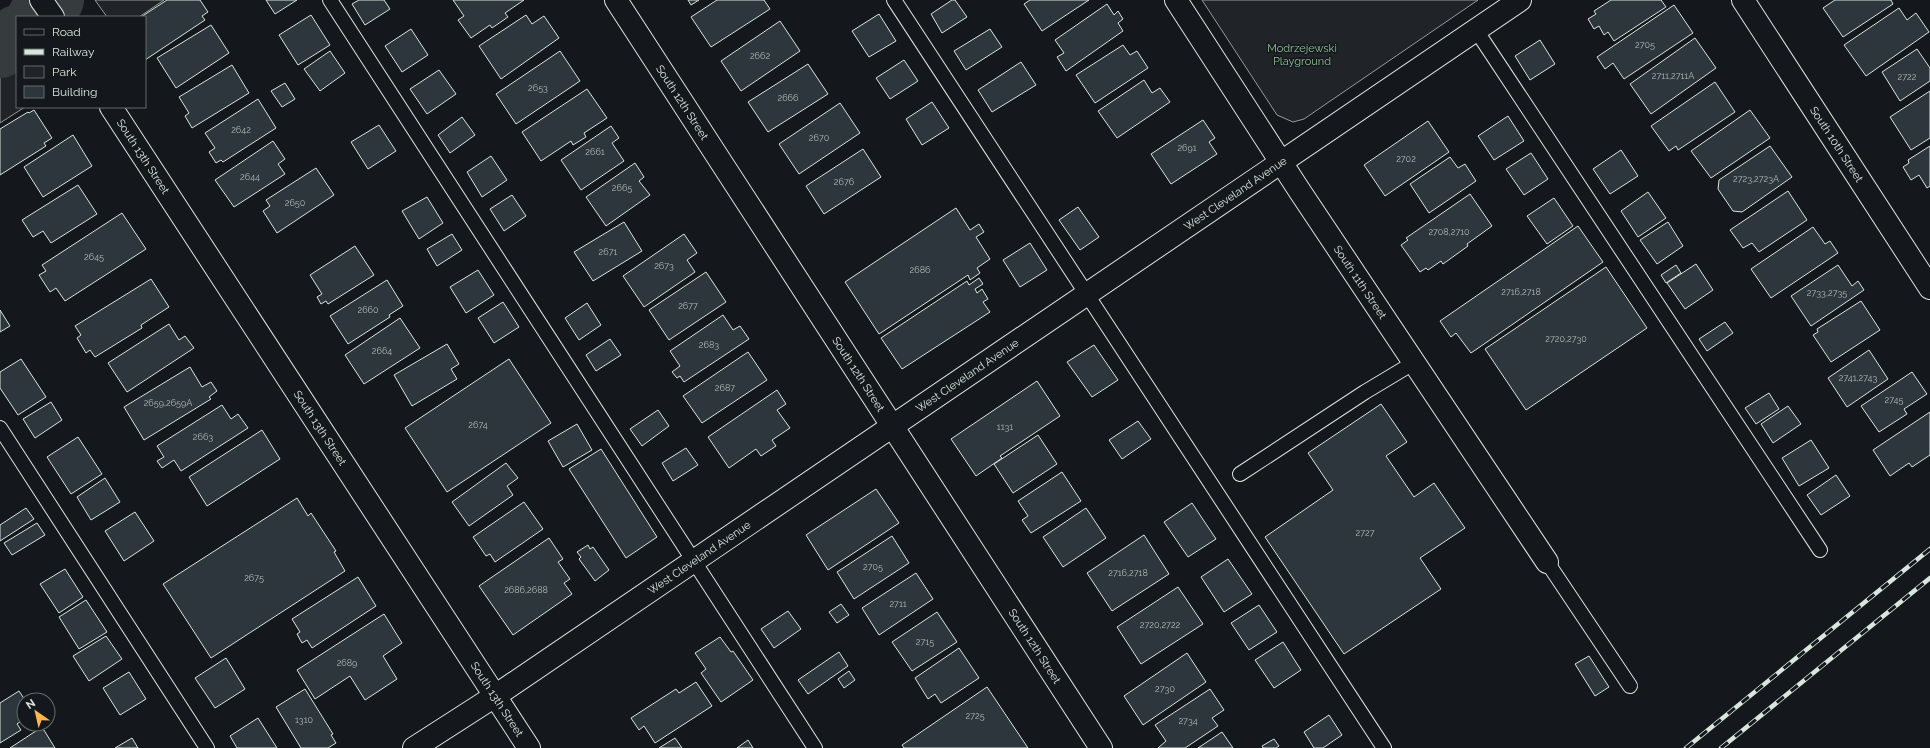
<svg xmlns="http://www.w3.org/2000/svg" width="1930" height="748" viewBox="0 0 1930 748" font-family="Raleway,sans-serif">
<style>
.green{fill:#202428;stroke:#939e99}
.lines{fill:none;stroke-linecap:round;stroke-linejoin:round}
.river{stroke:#363b3e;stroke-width:58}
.building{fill:#2c363c;stroke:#d8e6dc}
.lane-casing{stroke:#d8e6dc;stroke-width:16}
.street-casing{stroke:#d8e6dc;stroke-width:24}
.secondary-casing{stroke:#d8e6dc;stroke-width:24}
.lane{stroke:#14181c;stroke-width:14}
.street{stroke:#14181c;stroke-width:22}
.secondary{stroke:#14181c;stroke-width:22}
.rail-casing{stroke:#d8e6dc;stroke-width:4.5}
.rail{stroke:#14181c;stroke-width:3;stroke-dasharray:9;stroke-linecap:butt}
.labels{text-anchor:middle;stroke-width:3;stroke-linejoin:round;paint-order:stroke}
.number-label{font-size:9px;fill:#adbab4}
.park-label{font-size:11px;fill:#8ac095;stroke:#14181c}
.street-label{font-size:11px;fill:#d8e6dc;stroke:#14181c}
</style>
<rect width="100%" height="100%" fill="#14181c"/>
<g class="green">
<path d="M95,0H164L139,17H107Z"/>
<path d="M1202,0H1478L1304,119L1293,122L1277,115Z"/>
<path d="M0,29L17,56V107H25L0,123Z"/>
</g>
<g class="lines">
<g class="river">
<path d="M36,17L55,0"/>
<path d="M0,49L17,34"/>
</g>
</g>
<g class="building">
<path d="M167,0H200L208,12L202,16L205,20L145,60V17H141Z"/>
<path d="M266,0H297L275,14Z"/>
<path d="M359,0H384L390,9L365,25L352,4Z"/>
<path d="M453,0H524L505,13L508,17L492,28L490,25L471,38L458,20L464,16Z"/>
<path d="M688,0H699L691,5Z"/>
<path d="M717,0H764L770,9L711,47L691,17Z"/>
<path d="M952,0H955L967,17L942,33L931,14Z"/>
<path d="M1030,0H1089L1042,31L1024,4Z"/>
<path d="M1611,0H1661L1666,7L1614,41L1608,32L1604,35L1599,26L1594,29L1588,19L1596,14L1594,11Z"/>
<path d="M1835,0H1891L1893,4L1843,37L1823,8Z"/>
<path d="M1107,4L1114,15L1118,11L1123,19L1118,23L1123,31L1066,71L1057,57L1064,53L1055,40Z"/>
<path d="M1674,5L1693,33L1624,79L1613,63L1605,69L1597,57Z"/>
<path d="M1899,8L1907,20L1916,13L1929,32L1866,76L1844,45Z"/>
<path d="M879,14L896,41L869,57L852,31Z"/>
<path d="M311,15L330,45L298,65L279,35Z"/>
<path d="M526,15L532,24L544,16L559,38L501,79L479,46Z"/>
<path d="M780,21L800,51L741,91L721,61Z"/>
<path d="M211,25L229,53L176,88L157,58Z"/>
<path d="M411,29L428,55L402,72L385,46Z"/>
<path d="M990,29L1002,47L966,70L954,51Z"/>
<path d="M1695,38L1716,68L1651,114L1630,84Z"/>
<path d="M1540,40L1555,64L1530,80L1515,56Z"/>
<path d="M1123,45L1130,55L1137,51L1148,68L1095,103L1076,75Z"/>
<path d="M1917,49L1930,68V81L1900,101L1882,72Z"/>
<path d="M330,51L345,73L320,91L304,69Z"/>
<path d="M560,51L580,81L516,124L496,94Z"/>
<path d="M904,60L918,81L890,99L876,78Z"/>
<path d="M1021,62L1036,85L992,112L978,90Z"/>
<path d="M808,64L828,94L768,132L748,102Z"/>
<path d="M232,65L249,93L192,128L185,116L189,113L179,97Z"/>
<path d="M439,70L456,94L427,114L410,89Z"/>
<path d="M1144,80L1152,93L1160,88L1170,102L1117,138L1098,111Z"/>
<path d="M1715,82L1735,112L1678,150L1676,146L1669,151L1651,126Z"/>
<path d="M285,83L295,99L282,107L271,91Z"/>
<path d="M587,89L607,118L584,133L586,137L573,145L571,141L541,161L522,132Z"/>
<path d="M1930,91V138L1911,150L1890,117Z"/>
<path d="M258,99L276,128L223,162L221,160L216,163L209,152L215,148L205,133Z"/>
<path d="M932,102L949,128L922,145L906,119Z"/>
<path d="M840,103L860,133L799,174L779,144Z"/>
<path d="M34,110L52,138L44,143L46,146L0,175V129L28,112L29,113Z"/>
<path d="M1750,110L1770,138L1711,178L1691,151Z"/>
<path d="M1508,116L1524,141L1494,160L1478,136Z"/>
<path d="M462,117L475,135L450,153L438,135Z"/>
<path d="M1203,120L1215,138L1209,142L1217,154L1171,184L1151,154Z"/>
<path d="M1428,121L1449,152L1385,196L1364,165Z"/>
<path d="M379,125L396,151L368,169L351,142Z"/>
<path d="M611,126L619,138L612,143L624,161L581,190L561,160Z"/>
<path d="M73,135L92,166L43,197L24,167Z"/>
<path d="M273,141L285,159L278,164L285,174L234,207L215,180Z"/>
<path d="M1770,146L1792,177L1742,212L1733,211L1718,189L1719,180Z"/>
<path d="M1930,146V186L1927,188L1919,175L1911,180L1903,167L1909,163L1908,160Z"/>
<path d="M863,149L881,177L824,214L806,186Z"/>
<path d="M1621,150L1638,176L1610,194L1593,169Z"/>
<path d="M1531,153L1548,179L1524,195L1506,169Z"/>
<path d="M491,156L507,180L482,197L467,172Z"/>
<path d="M1450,157L1458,168L1465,164L1476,181L1429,213L1410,184Z"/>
<path d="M635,163L644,177L639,181L650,195L606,226L586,197Z"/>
<path d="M316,168L334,195L277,233L263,211L270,206L266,200Z"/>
<path d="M78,185L97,214L51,243L43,231L33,237L22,220Z"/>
<path d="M1788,191L1807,220L1759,252L1752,243L1743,248L1730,230Z"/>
<path d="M1648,192L1666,218L1638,237L1621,211Z"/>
<path d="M1470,194L1492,226L1467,244L1468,246L1443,264L1441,261L1428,270L1426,268L1420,272L1401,245L1408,240L1406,238Z"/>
<path d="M512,195L526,216L504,231L490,209Z"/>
<path d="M427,197L443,223L419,239L402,211Z"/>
<path d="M1554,198L1573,226L1547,244L1527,216Z"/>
<path d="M1078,207L1099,237L1080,250L1059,220Z"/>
<path d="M956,208L970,230L979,224L984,232L976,237L990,259L977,268L980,273L970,280L968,275L879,334L845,282Z"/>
<path d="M122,213L146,249L65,301L56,288L50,292L39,275L46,271L42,265Z"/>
<path d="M624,222L642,251L593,281L574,252Z"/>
<path d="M1668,222L1683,246L1657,264L1640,240Z"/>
<path d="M1578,226L1603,262L1471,353L1456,333L1451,337L1440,321Z"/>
<path d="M1813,227L1825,244L1830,241L1838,253L1771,298L1751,269Z"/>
<path d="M452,234L462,250L437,266L427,249Z"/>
<path d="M684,234L697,253L687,260L695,272L644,307L623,276Z"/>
<path d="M1030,243L1047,270L1020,287L1003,260Z"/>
<path d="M355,246L374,275L328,304L326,301L321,304L317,297L322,294L310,275Z"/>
<path d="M1696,264L1713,290L1685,309L1667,283Z"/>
<path d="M1676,265L1681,273L1666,283L1661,275Z"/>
<path d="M1838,265L1852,286L1858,281L1864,290L1811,326L1791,296Z"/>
<path d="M1606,267L1647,328L1526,410L1485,349Z"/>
<path d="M478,270L494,295L466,313L450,287Z"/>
<path d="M706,272L726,302L669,340L649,310Z"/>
<path d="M979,278L983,284L975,289L977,293L982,289L988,299L983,302L990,312L902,369L881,338L967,281L969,285Z"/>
<path d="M151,279L169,307L141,325L142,328L95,357L90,350L86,353L77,338L81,335L75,326Z"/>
<path d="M387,280L403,306L389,315L390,317L348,344L330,316Z"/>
<path d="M1861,301L1880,330L1831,362L1813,335L1818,332L1817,329Z"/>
<path d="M503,302L519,327L494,343L478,318Z"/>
<path d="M587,303L601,325L579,340L565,318Z"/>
<path d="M0,310L10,326L0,332Z"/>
<path d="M723,315L733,330L740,326L749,339L684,382L680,376L677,378L672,372L680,366L670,351Z"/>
<path d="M400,318L420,348L364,384L345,355Z"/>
<path d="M1725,322L1733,333L1707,351L1699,339Z"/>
<path d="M169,324L179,340L185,336L194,348L127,392L108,363Z"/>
<path d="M610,339L621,355L596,371L586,355Z"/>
<path d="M447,344L459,364L451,369L457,379L412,406L394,375Z"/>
<path d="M1094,345L1118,380L1092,397L1067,362Z"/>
<path d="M1869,350L1888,379L1847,407L1828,378Z"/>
<path d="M748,352L767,380L702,423L683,396Z"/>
<path d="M21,359L46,397L18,415L0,388V372Z"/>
<path d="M509,359L551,423L447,492L405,428Z"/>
<path d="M190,367L202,387L211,382L217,391L209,397L211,399L144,440L124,407Z"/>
<path d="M1912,372L1927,394L1904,409L1907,414L1879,432L1861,406Z"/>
<path d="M1037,381L1060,416L1000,456L1002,458L976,476L951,439Z"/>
<path d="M777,390L786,404L777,410L790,428L772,440L776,446L761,456L756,449L729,468L708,437Z"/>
<path d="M1769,393L1779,409L1756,424L1745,408Z"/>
<path d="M51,402L62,420L35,438L23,419Z"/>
<path d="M1381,404L1407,442L1386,456L1414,497L1434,483L1465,528L1420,558L1441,589L1344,654L1265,537L1333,490L1308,453Z"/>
<path d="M222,405L231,419L238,414L248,428L181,471L174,460L162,468L157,461L164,457L157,446Z"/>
<path d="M1788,406L1801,424L1773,443L1761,424Z"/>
<path d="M658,410L669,426L642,446L630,429Z"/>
<path d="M1930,412V455L1912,467L1909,463L1890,476L1873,450Z"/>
<path d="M1138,421L1151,439L1122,459L1109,440Z"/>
<path d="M577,424L592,450L563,467L548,441Z"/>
<path d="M262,430L280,459L207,506L189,477Z"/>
<path d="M1038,435L1057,464L1013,493L994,464Z"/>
<path d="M78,437L102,474L71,494L47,457Z"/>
<path d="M1811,440L1829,468L1799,486L1782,458Z"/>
<path d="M686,448L698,465L673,481L662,463Z"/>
<path d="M601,449L657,537L626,558L569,469Z"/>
<path d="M506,463L518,478L507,486L513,495L469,526L452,502Z"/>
<path d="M1062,472L1081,501L1031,533L1022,520L1028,516L1018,501Z"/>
<path d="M1836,475L1850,496L1821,515L1807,495Z"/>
<path d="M105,478L120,502L91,520L77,497Z"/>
<path d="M876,489L899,523L828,570L806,535Z"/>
<path d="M297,498L308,516L311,513L336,551L334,552L345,571L211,658L163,584Z"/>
<path d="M524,502L543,529L495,562L490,554L486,556L473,537Z"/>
<path d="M1192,503L1216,539L1188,557L1164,522Z"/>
<path d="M26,508L34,519L0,541V525Z"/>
<path d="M1086,508L1106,538L1063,567L1043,537Z"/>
<path d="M135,512L154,541L124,561L105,531Z"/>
<path d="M37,523L45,535L12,555L4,543Z"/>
<path d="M1144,535L1169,574L1112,611L1087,573Z"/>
<path d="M892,536L909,563L854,599L837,572Z"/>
<path d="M549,538L563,559L558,562L570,579L564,583L572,594L513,635L479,586Z"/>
<path d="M588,545L590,549L593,547L609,570L595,581L579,559L581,557L577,552Z"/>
<path d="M1228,559L1252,594L1224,612L1201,577Z"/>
<path d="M65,569L83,597L59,613L40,584Z"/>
<path d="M916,573L933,599L879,635L862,608Z"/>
<path d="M358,577L376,606L312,648L307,640L302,643L297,634L300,632L292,619Z"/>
<path d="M1178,587L1203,624L1141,664L1117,627Z"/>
<path d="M86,600L107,632L79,649L59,617Z"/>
<path d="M841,604L849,615L837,623L829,612Z"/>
<path d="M1259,605L1277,632L1249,650L1231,623Z"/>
<path d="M788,611L801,629L774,648L761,629Z"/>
<path d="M937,612L957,642L912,671L892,642Z"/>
<path d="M384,614L402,643L383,656L397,679L365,700L350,676L315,699L297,670Z"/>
<path d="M106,636L122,659L89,681L73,656Z"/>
<path d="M720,637L731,652L733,651L753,680L721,702L701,673L706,669L695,653Z"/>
<path d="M1283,642L1301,670L1274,688L1255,660Z"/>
<path d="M959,648L979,678L941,703L935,694L928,699L915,678Z"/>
<path d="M839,652L848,666L808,694L798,680Z"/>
<path d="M1187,653L1206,682L1143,725L1124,696Z"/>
<path d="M1589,656L1609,687L1595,696L1575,664Z"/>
<path d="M226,658L245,689L215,708L195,678Z"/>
<path d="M849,671L855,680L844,688L838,679Z"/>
<path d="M129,672L146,699L120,715L103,688Z"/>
<path d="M696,682L712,706L655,743L644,726L639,730L631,718L676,689L679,693Z"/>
<path d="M987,687L1028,748H904L902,745Z"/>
<path d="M305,689L333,734L331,735L336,743L328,748H301L276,707Z"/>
<path d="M1210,689L1224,710L1212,718L1218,726L1185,748H1158L1166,741L1155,725Z"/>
<path d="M19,691L25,700L24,719L17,724L21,730L0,743V703Z"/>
<path d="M1329,715L1342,735L1323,748H1314L1304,732Z"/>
<path d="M258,718L277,748H237L230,736Z"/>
<path d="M42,727L55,748H10Z"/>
<path d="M1222,732L1233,748H1198Z"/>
<path d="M132,738L138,748H115Z"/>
<path d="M675,738L682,748H659Z"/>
<path d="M1274,739L1279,746L1276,748H1263L1262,746Z"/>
<path d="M748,740L753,748H737Z"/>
</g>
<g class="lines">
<defs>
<g id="lane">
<path d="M330,0L815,748"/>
<path d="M894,0L1384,748"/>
<path d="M1476,30L1820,550"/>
<path d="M0,428L207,748"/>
<path d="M1240,474L1365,392L1415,362"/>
<path d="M1547,562L1630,686"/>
</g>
<g id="street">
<path id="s1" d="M616,0L1101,748"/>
<path id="s2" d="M1176,0L1299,190L1547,562"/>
<path id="s3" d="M1743,0L1930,288"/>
</g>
<g id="secondary">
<path d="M41,0L53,17"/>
<path id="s4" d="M111,107L529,748"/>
<path id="s5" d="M414,748L495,696L1520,0"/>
</g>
</defs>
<use href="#lane" class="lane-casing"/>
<use href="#street" class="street-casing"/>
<use href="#secondary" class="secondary-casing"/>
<use href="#lane" class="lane"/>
<use href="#street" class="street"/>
<use href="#secondary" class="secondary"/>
<defs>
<g id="rail">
<path d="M1686,748L1930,549"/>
<path d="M1721,748L1930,578"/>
</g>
</defs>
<use href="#rail" class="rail-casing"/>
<use href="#rail" class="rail"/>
</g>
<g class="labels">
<g class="number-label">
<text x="1645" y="48">2705</text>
<text x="760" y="59">2662</text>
<text x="1673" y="79">2711,2711A</text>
<text x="1907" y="80">2722</text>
<text x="538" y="91">2653</text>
<text x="788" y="101">2666</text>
<text x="241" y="133">2642</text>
<text x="819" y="141">2670</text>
<text x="1187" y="151">2691</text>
<text x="595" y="155">2661</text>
<text x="1406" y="162">2702</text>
<text x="250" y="180">2644</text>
<text x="1756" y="182">2723,2723A</text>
<text x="844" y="185">2676</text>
<text x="622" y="191">2665</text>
<text x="295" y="206">2650</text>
<text x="1449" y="235">2708,2710</text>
<text x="608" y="255">2671</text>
<text x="94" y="260">2645</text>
<text x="664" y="269">2673</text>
<text x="920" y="273">2686</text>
<text x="1521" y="295">2716,2718</text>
<text x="1827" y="296">2733,2735</text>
<text x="688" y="309">2677</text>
<text x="368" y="313">2660</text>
<text x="1566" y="342">2720,2730</text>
<text x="709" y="348">2683</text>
<text x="382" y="354">2664</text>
<text x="1858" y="381">2741,2743</text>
<text x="725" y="391">2687</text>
<text x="1894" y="403">2745</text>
<text x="168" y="406">2659,2659A</text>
<text x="478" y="428">2674</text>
<text x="1005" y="430">1131</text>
<text x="203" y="440">2663</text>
<text x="1365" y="536">2727</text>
<text x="873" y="570">2705</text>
<text x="1128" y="576">2716,2718</text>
<text x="254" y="581">2675</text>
<text x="526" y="593">2686,2688</text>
<text x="898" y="607">2711</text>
<text x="1160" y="628">2720,2722</text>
<text x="925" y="645">2715</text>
<text x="347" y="666">2689</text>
<text x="1165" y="692">2730</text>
<text x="975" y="719">2725</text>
<text x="304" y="723">1310</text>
<text x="1188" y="724">2734</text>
</g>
<g class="park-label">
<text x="1302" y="52">Modrzejewski<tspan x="1302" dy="13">Playground</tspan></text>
</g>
<g class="street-label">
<text dy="4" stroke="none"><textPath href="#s1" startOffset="122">South 12th Street</textPath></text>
<text dy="4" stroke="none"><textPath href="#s3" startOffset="172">South 10th Street</textPath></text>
<text dy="4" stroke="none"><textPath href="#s4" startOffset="59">South 13th Street</textPath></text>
<text dy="4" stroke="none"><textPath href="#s5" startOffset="991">West Cleveland Avenue</textPath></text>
<text dy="4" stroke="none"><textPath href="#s2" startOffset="337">South 11th Street</textPath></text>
<text dy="4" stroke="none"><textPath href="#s1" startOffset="446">South 12th Street</textPath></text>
<text dy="4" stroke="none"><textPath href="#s5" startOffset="667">West Cleveland Avenue</textPath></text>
<text dy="4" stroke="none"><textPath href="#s4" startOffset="383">South 13th Street</textPath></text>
<text dy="4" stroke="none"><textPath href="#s5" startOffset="343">West Cleveland Avenue</textPath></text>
<text dy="4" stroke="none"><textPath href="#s1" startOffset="770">South 12th Street</textPath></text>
<text dy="4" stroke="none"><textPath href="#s4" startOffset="707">South 13th Street</textPath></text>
</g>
</g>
<rect x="16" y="16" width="130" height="92" fill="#14181c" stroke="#626a69"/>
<rect x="24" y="29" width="20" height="6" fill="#14181c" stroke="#626a69"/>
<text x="52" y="36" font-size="12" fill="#d8e6dc">Road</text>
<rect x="24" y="49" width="20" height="6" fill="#d8e6dc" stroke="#626a69"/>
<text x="52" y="56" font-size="12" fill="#d8e6dc">Railway</text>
<rect x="24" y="66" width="20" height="12" fill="#202428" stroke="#626a69"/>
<text x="52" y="76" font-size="12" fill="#d8e6dc">Park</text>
<rect x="24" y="86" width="20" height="12" fill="#2c363c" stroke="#626a69"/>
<text x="52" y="96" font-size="12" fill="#d8e6dc">Building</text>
<g transform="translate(36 712) rotate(326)"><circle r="19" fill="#14181c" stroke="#626a69"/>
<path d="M0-3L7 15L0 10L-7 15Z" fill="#ffb74d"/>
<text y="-6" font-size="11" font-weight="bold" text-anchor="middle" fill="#d8e6dc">N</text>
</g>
</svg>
